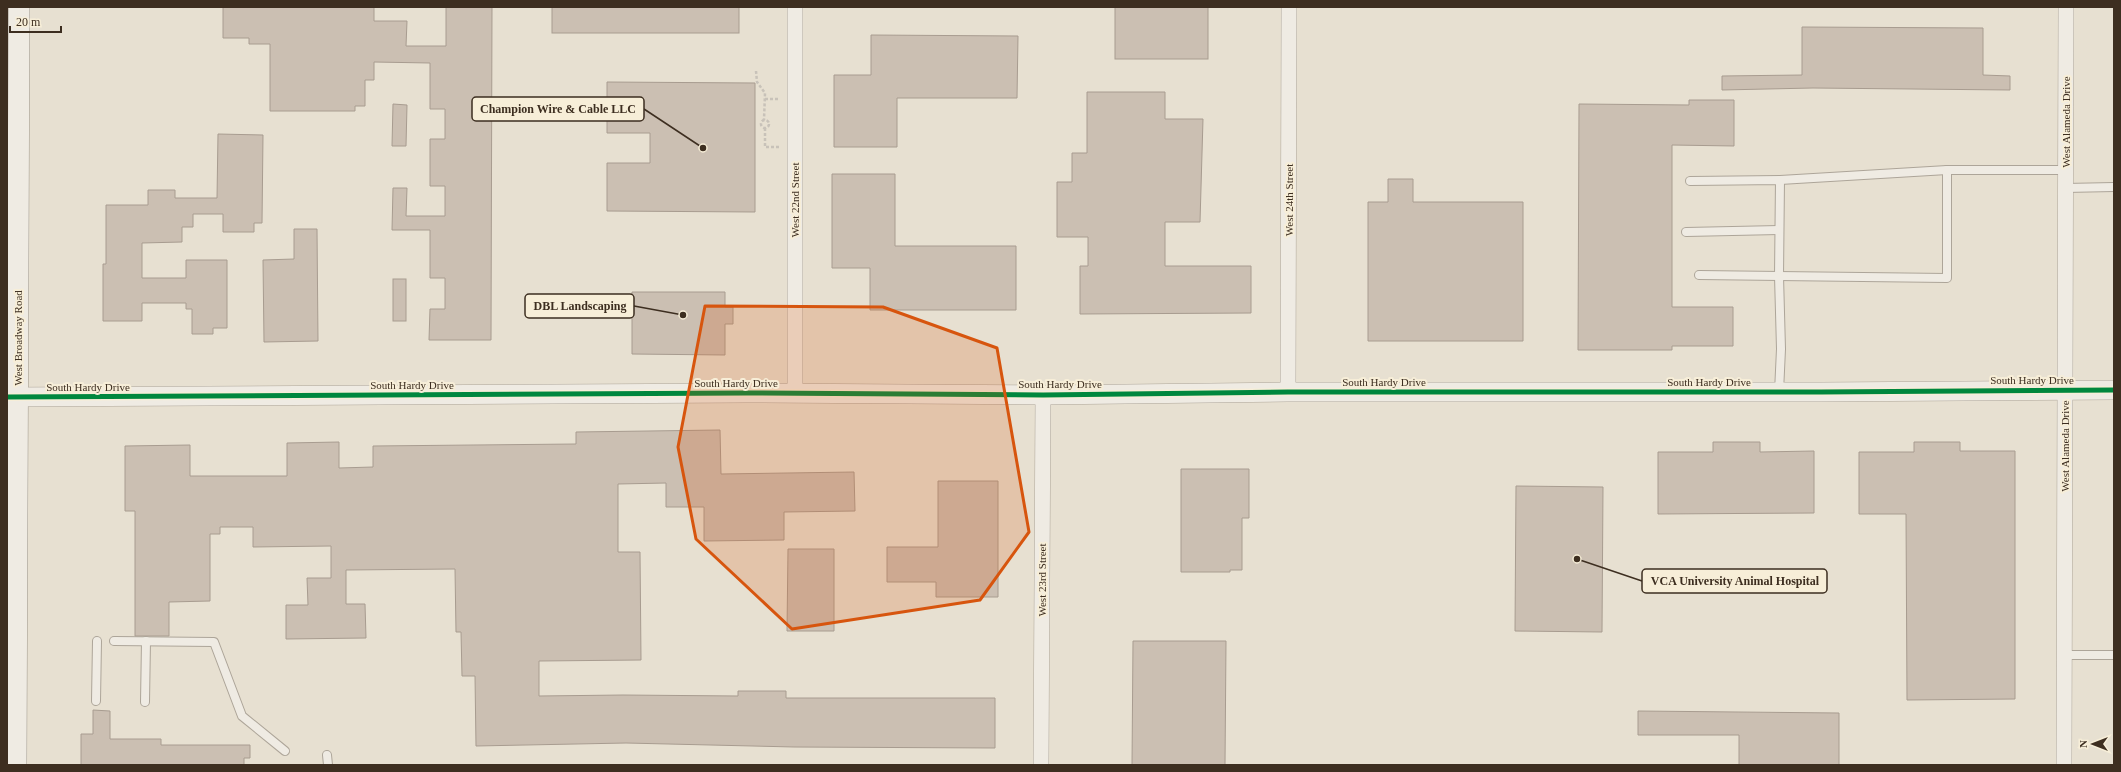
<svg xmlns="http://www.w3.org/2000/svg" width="2121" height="772" viewBox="0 0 2121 772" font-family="Georgia,serif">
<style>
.building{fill:#cbbfb2;stroke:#a89c90}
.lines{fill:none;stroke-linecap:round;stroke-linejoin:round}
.service-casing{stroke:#ada599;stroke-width:10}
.minor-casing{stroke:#ada599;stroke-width:16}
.tertiary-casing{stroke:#ada599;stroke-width:20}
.secondary-casing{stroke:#9c958a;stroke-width:22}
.path{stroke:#c8c2b9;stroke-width:2.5;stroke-dasharray:3 2;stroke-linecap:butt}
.service{stroke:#efebe3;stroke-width:8}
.minor{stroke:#efebe3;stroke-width:15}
.tertiary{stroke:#efebe3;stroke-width:19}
.secondary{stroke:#efebe3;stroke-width:21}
.cycleway-casing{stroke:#f7eed8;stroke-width:8}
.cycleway{stroke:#00873e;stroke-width:5}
.marked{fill:#d7550e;fill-opacity:0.2;stroke:#d7550e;stroke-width:3;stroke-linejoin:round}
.labels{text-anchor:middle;stroke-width:4;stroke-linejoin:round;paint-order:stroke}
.street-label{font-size:11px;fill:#3d2e20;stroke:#f7eed8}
.leader{fill:none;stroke:#3d2e20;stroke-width:1.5}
.callout-dot{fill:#3d2e20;stroke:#f7eed8;stroke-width:1.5}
.callout{fill:#f7eed8;stroke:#3d2e20;stroke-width:1.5}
.callout-label{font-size:12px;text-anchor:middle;font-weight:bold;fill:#3d2e20}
</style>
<rect width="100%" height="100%" fill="#e7e0d1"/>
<g class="building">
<path d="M223,7H374V21H407L406,46H446V7H492L491,340H429L430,309H445V278H430V230H392L393,188H407L406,216H445V186H430V139H445V109H430V63L374,62V80H365V106H355V111H270V44H249V38H223Z"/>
<rect x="552" y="7" width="187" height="26"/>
<rect x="1115" y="7" width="93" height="52"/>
<path d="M1802,27L1983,28V75L2010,76V90L1813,88L1722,90V76L1802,75Z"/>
<path d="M871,35L1018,36L1017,98H897V147H834V75H871Z"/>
<path d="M607,82L755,83V212L607,211V163H650V133H607Z"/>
<path d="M1087,92H1165V119H1203L1200,222H1165V266H1251V313L1080,314V266H1088V237H1057V182H1072V153H1087Z"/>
<path d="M1689,100H1734V146L1672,145V307H1733V346H1672V350H1578L1579,104L1689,105Z"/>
<path d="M393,104L407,105L406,146H392Z"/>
<path d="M218,134L263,135L262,223H254V232H223V214H193V227H182V242L142,243V278H186V260H227V328H213V334H192V309H186V303H142V321H103V264H106V205H148V190H175V198H217Z"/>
<path d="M832,174H895V246H1016V310H870V268H832Z"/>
<path d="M1388,179H1413V202H1523V341H1368V202H1388Z"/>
<path d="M294,229H317L318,341L264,342L263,260L294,259Z"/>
<rect x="393" y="279" width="13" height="42"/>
<path d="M632,292H725V307H733V324H725V355L632,354Z"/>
<path d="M720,430L721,474L854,472L855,511L784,512V540L704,541V507H666V483L618,484V552H640L641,660L539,661V696L623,695L738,696V691H786V698H995V748L794,747L626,743L476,746L475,676H462L461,632H456L455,569L346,570V604H365L366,638L286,639V605H308L307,578H331V546L253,547V527H220V534H210V601L169,602V636H135V511H125V446L190,445V476H287V443L339,442V468L373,467V446L576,444V432Z"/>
<path d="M1713,442H1760V452L1814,451V513L1658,514V452H1713Z"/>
<path d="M1914,442H1960V451H2015V699L1907,700L1906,514H1859V452H1914Z"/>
<path d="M1181,469H1249V518H1242V570H1230V572H1181Z"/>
<path d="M938,481H998V597H936V582H887V547H938Z"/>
<path d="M1516,486L1603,487L1602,632L1515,631Z"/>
<path d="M788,549H834V631H787Z"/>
<path d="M1133,641H1226L1225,765H1132Z"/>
<path d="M93,710L110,711V739H161V745H250V758H244V765H81V734H93Z"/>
<path d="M1638,711L1839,713V765H1739V735H1638Z"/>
</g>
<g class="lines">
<defs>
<g id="service">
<path d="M1780,180L1947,170H2065"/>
<path d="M1690,181L1780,180L1779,276L1781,349L1779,392"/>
<path d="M2065,188L2114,187"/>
<path d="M1686,232L1779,230"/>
<path d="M1699,275L1947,278V170"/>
<path d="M114,641L214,642L242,716L285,751"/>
<path d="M2064,655H2114"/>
<path d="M96,701L97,641"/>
<path d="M145,702L146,641"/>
<path d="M327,755L328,765"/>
</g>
<g id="minor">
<path d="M795,7V393"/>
<path d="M1288,392L1289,7"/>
<path d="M1041,765L1043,395"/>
<path d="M2064,765L2066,7"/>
</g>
<path id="tertiary" d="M7,397L746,393L1043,395L1288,392H1821L2114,390"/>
<path id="secondary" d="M16,765L19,7"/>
</defs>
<use href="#service" class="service-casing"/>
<use href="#minor" class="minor-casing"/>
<use href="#tertiary" class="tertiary-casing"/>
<use href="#secondary" class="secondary-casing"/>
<g class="path">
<path d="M756,71L757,82L765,93L764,120"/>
<path d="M765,99H780"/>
<circle cx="765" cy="124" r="4"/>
<path d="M765,128V147H779"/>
</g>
<use href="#service" class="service"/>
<use href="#minor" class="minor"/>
<use href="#tertiary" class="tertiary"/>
<use href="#secondary" class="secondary"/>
<defs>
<path id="cycleway" d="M7,397L746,393L1043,395L1288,392H1821L2114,390"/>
</defs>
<use href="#cycleway" class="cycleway-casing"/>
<use href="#cycleway" class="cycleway"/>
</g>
<path class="marked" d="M705,306L883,307L997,348L1029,532L980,600L792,629L696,539L678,447Z"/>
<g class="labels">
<g class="street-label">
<text transform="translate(2066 122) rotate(-90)" y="4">West Alameda Drive</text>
<text transform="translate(795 200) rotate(-90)" y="4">West 22nd Street</text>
<text transform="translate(1289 200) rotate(-90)" y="4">West 24th Street</text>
<text transform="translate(18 338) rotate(-90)" y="4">West Broadway Road</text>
<text x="2032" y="384">South Hardy Drive</text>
<text x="1384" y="386">South Hardy Drive</text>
<text x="1709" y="386">South Hardy Drive</text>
<text x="736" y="387">South Hardy Drive</text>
<text x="1060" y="388">South Hardy Drive</text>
<text x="412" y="389">South Hardy Drive</text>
<text x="88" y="391">South Hardy Drive</text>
<text transform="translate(2065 446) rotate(-90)" y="4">West Alameda Drive</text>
<text transform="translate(1042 580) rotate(-90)" y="4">West 23rd Street</text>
</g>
</g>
<path class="leader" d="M703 148L644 109M683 315L634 306M1577 559L1642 581"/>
<g class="callout-dot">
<circle cx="703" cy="148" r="4"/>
<circle cx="683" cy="315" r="4"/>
<circle cx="1577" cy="559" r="4"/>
</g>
<g class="callout">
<rect x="472" y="97" width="172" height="24" rx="4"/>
<rect x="525" y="294" width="109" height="24" rx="4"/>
<rect x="1642" y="569" width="185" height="24" rx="4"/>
</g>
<g class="callout-label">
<text x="558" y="113">Champion Wire &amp; Cable LLC</text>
<text x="580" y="310">DBL Landscaping</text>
<text x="1735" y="585">VCA University Animal Hospital</text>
</g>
<rect width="2121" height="772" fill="none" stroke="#3d2e20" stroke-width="16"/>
<g transform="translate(2093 744) rotate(270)" stroke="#f7eed8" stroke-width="3" paint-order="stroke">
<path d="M0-3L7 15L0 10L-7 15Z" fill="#3d2e20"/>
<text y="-6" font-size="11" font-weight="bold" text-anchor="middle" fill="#3d2e20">N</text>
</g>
<path d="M10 26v6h51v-6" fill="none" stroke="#3d2e20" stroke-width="2"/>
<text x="16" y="26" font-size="12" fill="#3d2e20" stroke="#f7eed8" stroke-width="3" paint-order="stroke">20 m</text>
</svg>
